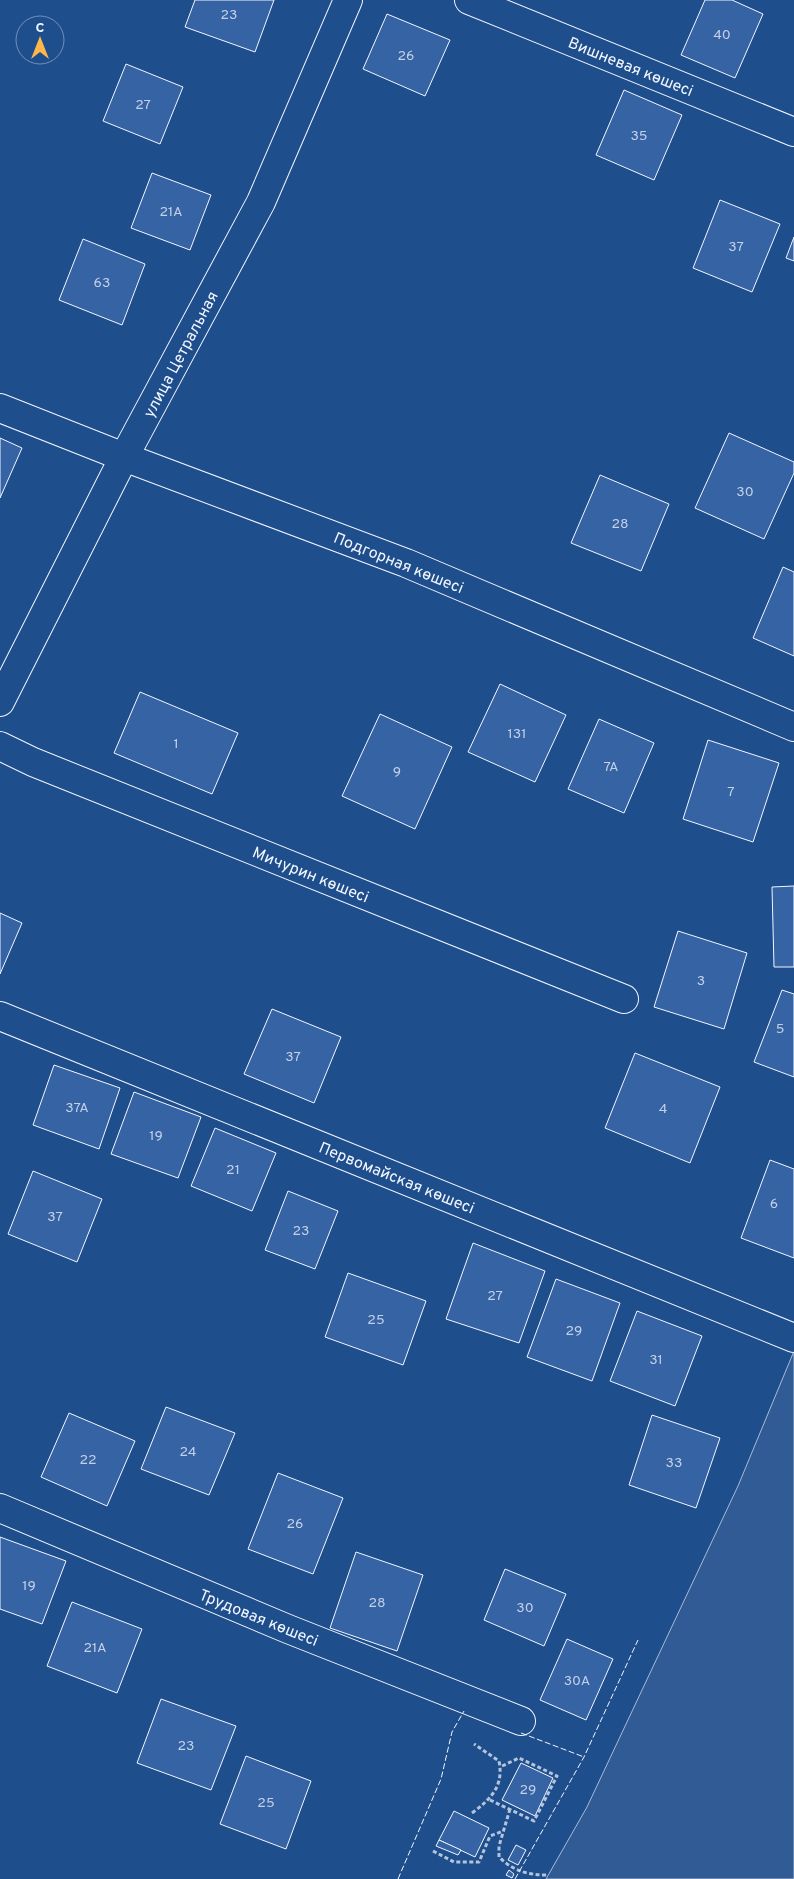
<svg xmlns="http://www.w3.org/2000/svg" width="794" height="1879" viewBox="0 0 794 1879" font-family="Overpass,sans-serif">
<style>
.built{fill:#305b95;stroke:#a8bbd7}
.building{fill:#3563a3;stroke:#f2f6ff}
.lines{fill:none;stroke-linecap:round;stroke-linejoin:round}
.street-casing{stroke:#f2f6ff;stroke-width:30}
.secondary-casing{stroke:#f2f6ff;stroke-width:30}
.path{stroke:#b3c4dc;stroke-width:3;stroke-dasharray:4 2.5;stroke-linecap:butt}
.street{stroke:#1f4e8c;stroke-width:28}
.secondary{stroke:#1f4e8c;stroke-width:28}
.fence{stroke:#f2f6ff;stroke-width:1;stroke-dasharray:6 2.5;stroke-linecap:butt}
.labels{text-anchor:middle;stroke-width:4;stroke-linejoin:round;paint-order:stroke}
.number-label{font-size:14px;fill:#c3d1e8}
.street-label{font-size:16px;fill:#f2f6ff;stroke:#1f4e8c}
</style>
<rect width="100%" height="100%" fill="#1f4e8c"/>
<path class="built" d="M794,1351V1879H546L587,1807L738,1486Z"/>
<g class="building">
<path d="M195,0H274L255,52L185,27Z"/>
<path d="M705,0H732L763,14L735,78L681,55Z"/>
<path d="M387,14L450,40L425,96L363,69Z"/>
<path d="M126,64L183,87L160,144L103,121Z"/>
<path d="M624,90L682,115L654,180L596,155Z"/>
<path d="M152,173L211,195L190,250L131,228Z"/>
<path d="M720,200L780,224L752,292L693,268Z"/>
<path d="M794,237V261L786,258Z"/>
<path d="M83,239L145,264L122,325L59,300Z"/>
<path d="M729,433L794,462V473L764,539L695,508Z"/>
<path d="M0,438L22,448L0,498Z"/>
<path d="M600,475L669,504L641,571L571,543Z"/>
<path d="M783,567L794,572V656L753,638Z"/>
<path d="M500,684L566,715L535,782L468,752Z"/>
<path d="M140,692L238,733L212,794L114,753Z"/>
<path d="M380,714L452,747L415,829L342,796Z"/>
<path d="M599,719L654,743L624,813L568,789Z"/>
<path d="M708,740L779,763L753,842L683,819Z"/>
<path d="M794,886V967H774L772,887Z"/>
<path d="M0,913L22,923L0,974Z"/>
<path d="M678,931L747,953L724,1029L654,1007Z"/>
<path d="M782,990L794,994V1077L754,1062Z"/>
<path d="M272,1009L341,1037L314,1103L244,1074Z"/>
<path d="M635,1053L720,1087L690,1163L605,1128Z"/>
<path d="M54,1065L120,1088L99,1149L33,1125Z"/>
<path d="M134,1092L201,1117L178,1178L111,1154Z"/>
<path d="M215,1128L276,1153L252,1211L191,1186Z"/>
<path d="M770,1160L794,1169V1258L741,1238Z"/>
<path d="M33,1171L102,1199L77,1262L8,1234Z"/>
<path d="M288,1191L338,1211L315,1269L265,1250Z"/>
<path d="M473,1243L545,1271L519,1343L446,1319Z"/>
<path d="M348,1273L426,1301L403,1365L325,1337Z"/>
<path d="M556,1279L620,1303L592,1381L527,1357Z"/>
<path d="M637,1311L702,1336L675,1406L610,1381Z"/>
<path d="M166,1407L235,1433L209,1495L141,1469Z"/>
<path d="M69,1413L135,1441L107,1506L41,1477Z"/>
<path d="M652,1415L720,1438L696,1508L629,1485Z"/>
<path d="M278,1473L343,1498L313,1574L248,1549Z"/>
<path d="M0,1537L66,1561L42,1624L0,1609Z"/>
<path d="M356,1552L423,1575L397,1651L330,1628Z"/>
<path d="M505,1569L566,1594L544,1646L484,1620Z"/>
<path d="M72,1602L142,1629L117,1693L47,1666Z"/>
<path d="M567,1639L613,1659L586,1720L540,1700Z"/>
<path d="M161,1699L236,1726L211,1790L137,1763Z"/>
<path d="M246,1756L311,1781L286,1849L220,1824Z"/>
<path d="M521,1763L553,1778L535,1816L502,1800Z"/>
<path d="M454,1811L489,1828L475,1857L439,1840Z"/>
<path d="M439,1840L461,1850L458,1855L436,1846Z"/>
<path d="M516,1845L526,1850L518,1865L508,1860Z"/>
<path d="M509,1870L514,1874L512,1878L506,1875Z"/>
</g>
<g class="lines">
<defs>
<g id="street">
<path d="M469,0L794,132"/>
<path d="M0,408L124,457L406,563L794,727"/>
<path d="M0,746L33,762L624,999"/>
<path d="M0,1016L794,1338"/>
<path d="M0,1508L288,1629L521,1721"/>
</g>
<path id="secondary" d="M0,702L124,457L261,202L348,0"/>
</defs>
<use href="#street" class="street-casing"/>
<use href="#secondary" class="secondary-casing"/>
<g class="path">
<path d="M490,1800L534,1821L557,1776L519,1758L500,1767"/>
<path d="M510,1809L499,1846V1857C513,1871 528,1875 547,1875"/>
<path d="M472,1813C491,1799 504,1786 499,1761L474,1744"/>
<path d="M433,1851L454,1862H479L490,1836L503,1831"/>
</g>
<use href="#street" class="street"/>
<use href="#secondary" class="secondary"/>
<g class="fence">
<path d="M521,1733L584,1757"/>
<path d="M398,1879L441,1779L452,1732L464,1711"/>
<path d="M515,1879L584,1757L638,1640"/>
</g>
</g>
<g class="labels">
<g class="number-label">
<text x="229" y="19">23</text>
<text x="722" y="39">40</text>
<text x="406" y="60">26</text>
<text x="143" y="109">27</text>
<text x="639" y="140">35</text>
<text x="171" y="216">21А</text>
<text x="736" y="251">37</text>
<text x="102" y="287">63</text>
<text x="745" y="496">30</text>
<text x="620" y="528">28</text>
<text x="517" y="738">131</text>
<text x="176" y="748">1</text>
<text x="611" y="771">7А</text>
<text x="397" y="776">9</text>
<text x="731" y="796">7</text>
<text x="701" y="985">3</text>
<text x="780" y="1033">5</text>
<text x="293" y="1061">37</text>
<text x="77" y="1112">37А</text>
<text x="663" y="1113">4</text>
<text x="156" y="1140">19</text>
<text x="233" y="1174">21</text>
<text x="774" y="1208">6</text>
<text x="55" y="1221">37</text>
<text x="301" y="1235">23</text>
<text x="495" y="1300">27</text>
<text x="376" y="1324">25</text>
<text x="574" y="1335">29</text>
<text x="656" y="1364">31</text>
<text x="188" y="1456">24</text>
<text x="88" y="1464">22</text>
<text x="674" y="1467">33</text>
<text x="295" y="1528">26</text>
<text x="29" y="1590">19</text>
<text x="377" y="1607">28</text>
<text x="525" y="1612">30</text>
<text x="95" y="1652">21А</text>
<text x="577" y="1685">30А</text>
<text x="186" y="1750">23</text>
<text x="528" y="1794">29</text>
<text x="266" y="1807">25</text>
</g>
<g class="street-label">
<text transform="translate(631 66) rotate(22)" y="6">Вишневая көшесі</text>
<text transform="translate(180 354) rotate(-62)" y="6">улица Цетральная</text>
<text transform="translate(399 562) rotate(22)" y="6">Подгорная көшесі</text>
<text transform="translate(311 874) rotate(22)" y="6">Мичурин көшесі</text>
<text transform="translate(397 1177) rotate(22)" y="6">Первомайская көшесі</text>
<text transform="translate(259 1617) rotate(22)" y="6">Трудовая көшесі</text>
</g>
</g>
<g transform="translate(40 40)"><circle r="24" fill="#1f4e8c" stroke="#7391ba"/>
<path d="M0-4L9 19L0 12L-9 19Z" fill="#ffb74d"/>
<text y="-8" font-size="14" font-weight="bold" text-anchor="middle" fill="#f2f6ff">С</text>
</g>
</svg>
